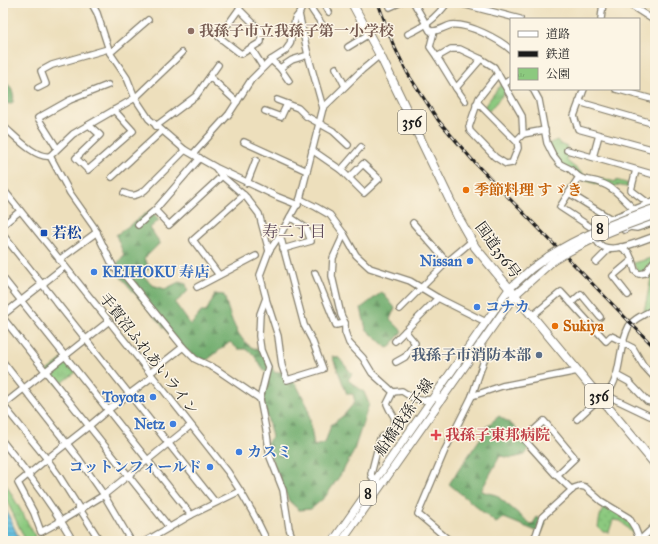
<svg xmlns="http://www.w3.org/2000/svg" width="658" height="544" viewBox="0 0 658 544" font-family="'IM FELL Great Primer','Noto Serif JP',serif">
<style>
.grass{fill:url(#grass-dots);stroke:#54724e}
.forest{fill:url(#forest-firs);stroke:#466445}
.park{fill:url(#park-tufts);stroke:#54724e}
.water{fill:url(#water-rules);stroke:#3e6d7e}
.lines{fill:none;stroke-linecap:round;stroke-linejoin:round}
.minor-casing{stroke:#847e6c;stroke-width:8}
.major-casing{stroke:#847e6c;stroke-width:9}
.highway-casing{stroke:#847e6c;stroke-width:10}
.minor{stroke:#fff;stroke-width:5.5}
.major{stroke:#fff;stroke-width:7}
.highway{stroke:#fff;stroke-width:8}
.rail-casing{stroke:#1c1c1c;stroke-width:3}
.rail{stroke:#fcf5e5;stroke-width:1.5;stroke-dasharray:4.5;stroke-linecap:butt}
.major-bridge-casing{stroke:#847e6c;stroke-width:9;stroke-linecap:butt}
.major-bridge{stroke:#fff;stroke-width:7}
.education-dot{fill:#8d6e63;stroke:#fcf5e5;stroke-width:1.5}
.food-dot{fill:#e8710a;stroke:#fcf5e5;stroke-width:1.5}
.transit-dot{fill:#1a4fb4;stroke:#fcf5e5;stroke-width:1.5}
.shop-dot{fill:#3f7fe0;stroke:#fcf5e5;stroke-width:1.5}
.service-dot{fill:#5c6f8a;stroke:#fcf5e5;stroke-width:1.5}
.health-dot{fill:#e0444e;stroke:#fcf5e5;stroke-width:1.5}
.labels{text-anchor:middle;stroke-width:3;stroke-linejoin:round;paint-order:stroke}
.shield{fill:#fcf5e5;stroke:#5f5d58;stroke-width:1}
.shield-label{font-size:14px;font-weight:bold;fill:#1c1c1c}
.education-label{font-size:15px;font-weight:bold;fill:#785e54;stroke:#fcf5e5;text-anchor:start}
.food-label{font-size:15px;font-weight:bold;fill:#c56008;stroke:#fcf5e5;text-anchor:start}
.transit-label{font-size:15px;font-weight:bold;fill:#164399;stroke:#fcf5e5;text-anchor:start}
.street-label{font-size:15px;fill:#1c1c1c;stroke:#fcf5e5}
.shop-label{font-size:15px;font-weight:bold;fill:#366cbe;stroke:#fcf5e5;text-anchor:end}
.service-label{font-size:15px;font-weight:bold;fill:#4e5e75;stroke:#fcf5e5;text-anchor:end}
.health-label{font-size:15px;font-weight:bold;fill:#be3a42;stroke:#fcf5e5;text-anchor:start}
.neighbourhood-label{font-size:16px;fill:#5d4858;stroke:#fcf5e5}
</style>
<defs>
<pattern id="grass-dots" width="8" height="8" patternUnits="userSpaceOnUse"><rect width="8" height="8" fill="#8cc97f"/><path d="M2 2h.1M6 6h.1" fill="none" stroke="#78ac6d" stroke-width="1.8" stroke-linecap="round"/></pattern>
<pattern id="forest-firs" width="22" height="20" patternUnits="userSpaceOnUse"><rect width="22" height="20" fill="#71ad6e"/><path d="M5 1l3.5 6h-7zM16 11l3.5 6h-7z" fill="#5c8c5a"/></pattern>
<pattern id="park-tufts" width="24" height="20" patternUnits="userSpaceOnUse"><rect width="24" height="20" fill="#8cc97f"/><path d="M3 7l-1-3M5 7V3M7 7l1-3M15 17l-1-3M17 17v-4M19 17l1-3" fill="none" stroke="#78ac6d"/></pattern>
<pattern id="water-rules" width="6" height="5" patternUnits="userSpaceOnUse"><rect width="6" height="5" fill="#61bedf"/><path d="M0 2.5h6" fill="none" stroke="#4f9ab4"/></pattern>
</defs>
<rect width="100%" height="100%" fill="#fcf5e5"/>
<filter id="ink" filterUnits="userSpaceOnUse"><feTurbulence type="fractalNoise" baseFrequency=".025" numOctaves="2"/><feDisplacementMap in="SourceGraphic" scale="8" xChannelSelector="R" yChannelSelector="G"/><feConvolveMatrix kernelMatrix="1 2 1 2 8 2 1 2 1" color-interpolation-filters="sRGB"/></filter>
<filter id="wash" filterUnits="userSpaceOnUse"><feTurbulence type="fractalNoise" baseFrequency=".012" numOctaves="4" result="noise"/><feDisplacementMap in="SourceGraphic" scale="16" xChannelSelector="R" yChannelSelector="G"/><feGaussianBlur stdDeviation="0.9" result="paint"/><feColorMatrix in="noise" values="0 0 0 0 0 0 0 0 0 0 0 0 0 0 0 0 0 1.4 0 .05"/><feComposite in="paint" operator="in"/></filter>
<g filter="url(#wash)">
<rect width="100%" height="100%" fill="#eddfbc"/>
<path class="grass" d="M604,506L628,518L637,536L630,531L621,521L613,520L609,532H603L598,527L600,516Z"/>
<g class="forest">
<path d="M3,79C10,86 17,94 12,104L3,103Z"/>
<path d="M151,210L159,220L150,228L160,243L144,259L150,268L141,273L152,285L165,289L179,282L186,284L188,291L175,303L191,325L201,312H206L215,294L224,295C229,312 234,332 247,344C250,347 254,348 258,350C266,356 270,364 275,373L282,371L296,384L308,407L314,446L325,443L331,425L344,415L355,402L353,394H347L332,356L339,358L352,374L348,380L364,392L369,404L353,453L341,474L325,497L311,509L299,510L289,501L265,444L272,437L263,399L269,377L253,354L245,349H238L230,342L207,360L197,358L177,343L120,276L116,265L124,255L116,235Z"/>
<path d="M382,292L395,308L390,319L402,331L390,347L387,348L366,329L361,308Z"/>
<path d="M499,416L511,424L532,443L525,455L512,458L500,456L481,491L496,495L532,525L537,517L546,523L541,533L504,518L496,523L449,484L482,436L486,427Z"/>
</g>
<g class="park">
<path d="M503,82L506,91L487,113L483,108Z"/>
<path d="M557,140L560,144L567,147V161L584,175L616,182V180L632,185L631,188L617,185L612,189L585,180L560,164L548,144Z"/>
<path d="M655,257V309L643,316L652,274L653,263L645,273L639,274L633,263Z"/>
<path d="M65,357L76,372L58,386L47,371Z"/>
<path d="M3,479L34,534L36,541H26L3,493Z"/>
</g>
<path class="water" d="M3,503L20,541H3Z"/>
</g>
<g filter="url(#ink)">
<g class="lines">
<defs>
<g id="minor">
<path d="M76,3H77"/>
<path d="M90,3L92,4L97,13L110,53L127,78L135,98L149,119L185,150L215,167L222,176L246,197L259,214L269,251"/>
<path d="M308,3C313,13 321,22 327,32"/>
<path d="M324,3L329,12"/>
<path d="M414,3L430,31C438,32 444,27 451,25C468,23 499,39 511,50"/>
<path d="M458,3L520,19"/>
<path d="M627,3L655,21"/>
<path d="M390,7L399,3"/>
<path d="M239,9L261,31V42L241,54L219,37L239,9L241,3"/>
<path d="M299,14L308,55L323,108"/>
<path d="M601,19L603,3"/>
<path d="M434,31L430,47L437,57L451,49H460L481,59L494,67L522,116L523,134L545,130"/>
<path d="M408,34C425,26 435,19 447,3"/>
<path d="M348,47L369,34"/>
<path d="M251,48L263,67"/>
<path d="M110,53L148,20"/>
<path d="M437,57L456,88L481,59"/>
<path d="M271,60L280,68L289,81"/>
<path d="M280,68L292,60L308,55"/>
<path d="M336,68L345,86"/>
<path d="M498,74L479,98L469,127L470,131L495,157L506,164L512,163L518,148L517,140L523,134"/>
<path d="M210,77L237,102"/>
<path d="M504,84L511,79"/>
<path d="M38,88L46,84L41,71L52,65L108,49"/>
<path d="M456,88L465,101"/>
<path d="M533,89L539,100L547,143L553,155L560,164L570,169L579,177L560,207L592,228L594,235"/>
<path d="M584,89L574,116L578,129L655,150"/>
<path d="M616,89L655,100"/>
<path d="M277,100L298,108L306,116L333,131L348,145"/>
<path d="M579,102L655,124"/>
<path d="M476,104H479L516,141"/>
<path d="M265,111L281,117L287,104"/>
<path d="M89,125L100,135L76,158L88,170L133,131L114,110"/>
<path d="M3,126C14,135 35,159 50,156L70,193L94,227L114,268L126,277L183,347L195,359L216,369L260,399"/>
<path d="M156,126L196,96L218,65"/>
<path d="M244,142L307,171"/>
<path d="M57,148L38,118L70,100L108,85"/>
<path d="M312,150L341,170L364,193L379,179L363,164L349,178"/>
<path d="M567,150L655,175"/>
<path d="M193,154L229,114L251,80L271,60L285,51L290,44L295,19L299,14L304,3"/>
<path d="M50,156L73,134L135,98L182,53"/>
<path d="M593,157L599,135"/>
<path d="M217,168L278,197L298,205"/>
<path d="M341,170L361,147"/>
<path d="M636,170L631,190L648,203"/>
<path d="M112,177L162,131"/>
<path d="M579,177C586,181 594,180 601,183C614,187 624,200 634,209"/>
<path d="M247,183L256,160"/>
<path d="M3,189L109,321L228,472C243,494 256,517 267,541"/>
<path d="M124,193C132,197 137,196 145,190L185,150"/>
<path d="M569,193L611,219"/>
<path d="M300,199L316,207L330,215L344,234L356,255L370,268L410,281L438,298L486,322"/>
<path d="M155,210L169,225L222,176"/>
<path d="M413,223L447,262L472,241"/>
<path d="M3,225L20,211"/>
<path d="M138,225L155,210L200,158"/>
<path d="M592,228L596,225L655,201"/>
<path d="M624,230L630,227L637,228L655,222"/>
<path d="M344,234L333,258L332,276L341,315L345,323V332L349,343L363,358L372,373L393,392L387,404C394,421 398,413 391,432L383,436L380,439L371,474L372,477L378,481"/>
<path d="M3,235L215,502"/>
<path d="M596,239C604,259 640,241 655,236"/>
<path d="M621,247L629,253L632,260L613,276L628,295"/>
<path d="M283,249L311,241L306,228L290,217"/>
<path d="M59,260L97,232"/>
<path d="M632,260L635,271L639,274L645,273L655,260"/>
<path d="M596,262L609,249"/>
<path d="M315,273L336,325L345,323"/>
<path d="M219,275L193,240L244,195"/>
<path d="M3,278L108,410L152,377"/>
<path d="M197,287L256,256"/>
<path d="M266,299L278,336L282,366L287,380L323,369L312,340L304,325L280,235"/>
<path d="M571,303L581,294L600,317"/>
<path d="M400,309L447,262"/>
<path d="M655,309C647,313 634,318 629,326C617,348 623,376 606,395L650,416H655"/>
<path d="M3,315L64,267"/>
<path d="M532,316L561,292L606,341L611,336L624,342"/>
<path d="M3,318L89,426L47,459L59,476L100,541"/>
<path d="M395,341L438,298"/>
<path d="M623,343L633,348L643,365L655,378"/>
<path d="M3,362L79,459L104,495L131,541"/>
<path d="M396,362L405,357L415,343L405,331"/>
<path d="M150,373L183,347"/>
<path d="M616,375L629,382L647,401L651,402H655"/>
<path d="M393,392L402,391C421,404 420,401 443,397"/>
<path d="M472,396L502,386L578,371"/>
<path d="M3,405L47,459L18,483L34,513L41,532L61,521C43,493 24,468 3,442"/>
<path d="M3,405L109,321"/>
<path d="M577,419L602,396"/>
<path d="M521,436L555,474L572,490"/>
<path d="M524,439L544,421L575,458L557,475"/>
<path d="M169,527L89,426L108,410L191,515"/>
<path d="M640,540L655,526"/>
<path d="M73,541L61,521L104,495L190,426"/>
<path d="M146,541L191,515L240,491"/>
<path d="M293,541L289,528L283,490L270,457L267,435L260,399L268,367L261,350L259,336L260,314L266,298L260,275L269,251L280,235L300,199L323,108L362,70L380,55"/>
<path d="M450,541L418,514L445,450L472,396L485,357L483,349L480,343"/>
<path d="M531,541L536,535L542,517L574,488L580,486L585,487L601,501L629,518L635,528L640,541"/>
</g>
<g id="major">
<path d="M333,541L509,289L531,269L549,256"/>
<path d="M342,541L515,295L553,261"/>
</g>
<path id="highway" d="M352,3L380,55L458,217L475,247L655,464"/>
</defs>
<use href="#minor" class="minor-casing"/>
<use href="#major" class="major-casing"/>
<use href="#highway" class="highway-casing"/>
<use href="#minor" class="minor"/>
<use href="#major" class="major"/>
<use href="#highway" class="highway"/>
<defs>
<path id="rail" d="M378,3L393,44L408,74L438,120L475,163L655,348"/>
</defs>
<use href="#rail" class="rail-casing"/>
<use href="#rail" class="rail"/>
<defs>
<g id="major-bridge">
<path d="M549,256C583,234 617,222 655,208"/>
<path d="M553,261C586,240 618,228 655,215"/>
</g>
</defs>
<use href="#major-bridge" class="major-bridge-casing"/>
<use href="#major-bridge" class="major-bridge"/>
</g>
</g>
<circle class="education-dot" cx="191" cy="31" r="4"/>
<g class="food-dot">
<circle cx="466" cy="190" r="4"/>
<circle cx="555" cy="326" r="4"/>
</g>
<rect class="transit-dot" x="40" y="229" width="8" height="8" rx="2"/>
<g class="shop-dot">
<circle cx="470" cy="261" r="4"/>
<circle cx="94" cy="272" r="4"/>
<circle cx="477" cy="307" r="4"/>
<circle cx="153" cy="397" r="4"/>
<circle cx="173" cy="424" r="4"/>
<circle cx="239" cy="452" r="4"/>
<circle cx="210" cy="467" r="4"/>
</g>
<circle class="service-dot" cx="539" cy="355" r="4"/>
<path class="health-dot" d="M434 429h4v4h4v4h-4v4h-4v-4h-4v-4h4z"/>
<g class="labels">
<g class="shield">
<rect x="398" y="110" width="28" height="24" rx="3"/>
<rect x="592" y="216" width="16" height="24" rx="3"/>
<rect x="585" y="384" width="28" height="24" rx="3"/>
<rect x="360" y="481" width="16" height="24" rx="3"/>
</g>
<g class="shield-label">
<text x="412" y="127">356</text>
<text x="600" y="233">8</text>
<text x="599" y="401">356</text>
<text x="368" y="498">8</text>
</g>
<g class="education-label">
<text x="199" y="36">我孫子市立我孫子第一小学校</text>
</g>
<g class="food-label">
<text x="474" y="195">季節料理 すゞき</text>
<text x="563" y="331">Sukiya</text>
</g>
<g class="transit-label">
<text x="52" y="238">若松</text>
</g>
<g class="street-label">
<text transform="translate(498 250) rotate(54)" y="5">国道356号</text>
<text transform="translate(149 354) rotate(52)" y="5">手賀沼ふれあいライン</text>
<text transform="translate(404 417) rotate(-55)" y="5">船橋我孫子線</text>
</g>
<g class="shop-label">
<text x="462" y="266">Nissan</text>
<text x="102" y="277" text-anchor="start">KEIHOKU 寿店</text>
<text x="485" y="312" text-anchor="start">コナカ</text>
<text x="145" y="402">Toyota</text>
<text x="165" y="429">Netz</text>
<text x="247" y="457" text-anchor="start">カスミ</text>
<text x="202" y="472">コットンフィールド</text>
</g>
<g class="service-label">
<text x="531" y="360">我孫子市消防本部</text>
</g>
<g class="health-label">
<text x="445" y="440">我孫子東邦病院</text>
</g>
<g class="neighbourhood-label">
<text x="294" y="237">寿二丁目</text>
</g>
</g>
<rect width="658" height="544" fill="none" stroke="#fcf5e5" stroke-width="16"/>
<rect x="510" y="18" width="130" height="72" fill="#fcf5e5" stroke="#a29e95"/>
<rect x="518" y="31" width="20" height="6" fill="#ffffff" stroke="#a29e95"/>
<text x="546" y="38" font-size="12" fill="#1c1c1c">道路</text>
<rect x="518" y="51" width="20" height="6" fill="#1c1c1c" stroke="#a29e95"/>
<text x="546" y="58" font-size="12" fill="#1c1c1c">鉄道</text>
<rect x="518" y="68" width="20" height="12" fill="url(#park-tufts)" stroke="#a29e95"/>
<text x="546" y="78" font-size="12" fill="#1c1c1c">公園</text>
</svg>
